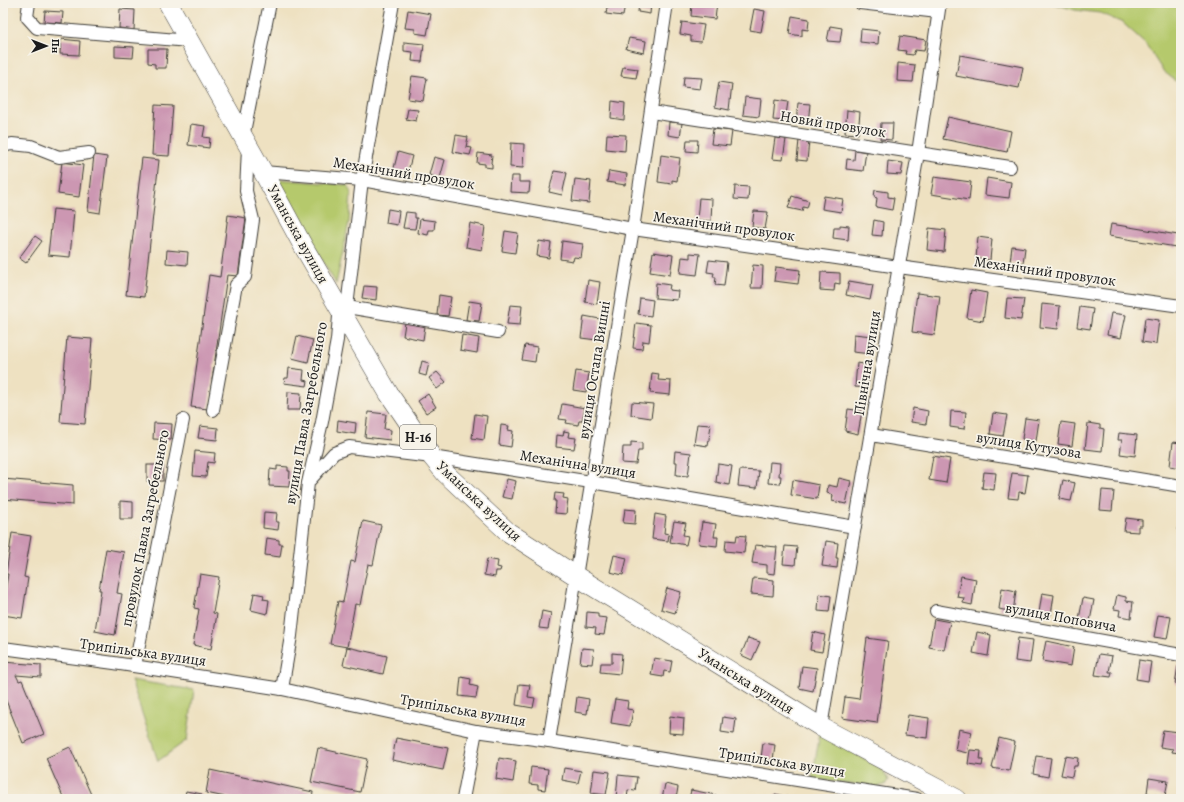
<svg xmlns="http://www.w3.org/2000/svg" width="1184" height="802" viewBox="0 0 1184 802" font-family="Alegreya,serif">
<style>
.green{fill:#b5c96c;stroke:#687244}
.building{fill:#cc97b2}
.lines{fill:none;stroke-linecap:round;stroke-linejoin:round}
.street-casing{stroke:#3c3a35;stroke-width:14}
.primary-casing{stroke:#3c3a35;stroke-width:20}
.street{stroke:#fff;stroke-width:12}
.primary{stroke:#fff;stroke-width:19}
.labels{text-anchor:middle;stroke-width:3.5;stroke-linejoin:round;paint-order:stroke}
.shield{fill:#f7f3e8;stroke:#5e5c59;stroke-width:1}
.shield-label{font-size:14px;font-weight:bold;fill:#1c1c1c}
.street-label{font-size:15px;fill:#1c1c1c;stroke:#f7f3e8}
</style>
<rect width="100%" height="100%" fill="#f7f3e8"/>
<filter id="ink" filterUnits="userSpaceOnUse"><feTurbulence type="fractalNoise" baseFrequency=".025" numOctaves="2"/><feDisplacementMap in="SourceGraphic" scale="8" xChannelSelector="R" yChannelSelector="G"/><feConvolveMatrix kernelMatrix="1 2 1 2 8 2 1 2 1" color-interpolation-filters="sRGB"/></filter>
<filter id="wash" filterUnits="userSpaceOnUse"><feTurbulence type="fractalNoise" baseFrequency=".012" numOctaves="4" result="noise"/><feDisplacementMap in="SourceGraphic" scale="16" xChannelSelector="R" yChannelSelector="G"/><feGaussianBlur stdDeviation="0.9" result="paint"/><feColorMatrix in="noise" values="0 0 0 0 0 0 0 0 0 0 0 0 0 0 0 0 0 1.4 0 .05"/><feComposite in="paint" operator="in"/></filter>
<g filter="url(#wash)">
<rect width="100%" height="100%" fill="#eee1c1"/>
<g class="green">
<path d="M1051,3H1181V85L1163,71L1145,43L1123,23L1100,13L1075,10Z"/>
<path d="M276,179L348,185L351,193L349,222L336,284Z"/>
<path d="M131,680L194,690L187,740L158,761Z"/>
<path d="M820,733L882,769L888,780L885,785L876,787L812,779Z"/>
</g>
<g id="blocks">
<g class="building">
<path d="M612,3H625L623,16L606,14L607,7H612Z"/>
<path d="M639,3H651L650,14L638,12Z"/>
<path d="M692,3H717L715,19L691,16Z"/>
<path d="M120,9L135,10L134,30L119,28Z"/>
<path d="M754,9L765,11L761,32L750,30Z"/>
<path d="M408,10L431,14L427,35L415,33V29L405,28Z"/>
<path d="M45,11L63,12L62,23L44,22Z"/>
<path d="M792,16L809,19L808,30L802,29V36L789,34Z"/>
<path d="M682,22L704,25L701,42L691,41V36L680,34Z"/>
<path d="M830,26L842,28L840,42L827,41Z"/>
<path d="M861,29L879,31L878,44L860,42Z"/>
<path d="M900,36L926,40L924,51L915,50L913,55L905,54L906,51L898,50Z"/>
<path d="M629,38L646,41L644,53L626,49Z"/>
<path d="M61,39L80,41L79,55L60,54Z"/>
<path d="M404,42L424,44L422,62L412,61L413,52L404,51Z"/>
<path d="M115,46L134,47L133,58L115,57Z"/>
<path d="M148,49H167L166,68H155V64L148,63Z"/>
<path d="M960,55L1023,67L1019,88L956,76Z"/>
<path d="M898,63L915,65L913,82L897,81Z"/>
<path d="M623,67L638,69L636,78L621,76Z"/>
<path d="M412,76L427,78L423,101L408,99Z"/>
<path d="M684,77L702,78L700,89L683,87Z"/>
<path d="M719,82L732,84L729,110L715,107Z"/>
<path d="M745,97L761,99L759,117L743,115Z"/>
<path d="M775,100L788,102L785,121L773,120Z"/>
<path d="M612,101L625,103L624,120L611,118Z"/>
<path d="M798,103L810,104L808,124L796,123Z"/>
<path d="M155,105L173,106L169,156L152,155Z"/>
<path d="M408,109L418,110L416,121L406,119Z"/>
<path d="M847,110L860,112L858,134L845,133Z"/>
<path d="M948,117L1011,131L1007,152L943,139Z"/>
<path d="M669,122L682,123L680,137L668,135Z"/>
<path d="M881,123H893L892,140L880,139Z"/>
<path d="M191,124L205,126L203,137L210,138L209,148L188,145Z"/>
<path d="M713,129L732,131L730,146L711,144Z"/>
<path d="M607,134L626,135L625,151L606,149Z"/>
<path d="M456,135L468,137L466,147L472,148L470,155L453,152Z"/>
<path d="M775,138L786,139L783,160L772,159Z"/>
<path d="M687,140H698L697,152L686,151Z"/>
<path d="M799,140L809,141L807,161L797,160Z"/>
<path d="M511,143L524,144L523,168L510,167Z"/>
<path d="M855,150L866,152L863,171L846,169L847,159L854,160Z"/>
<path d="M398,152L412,156L407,175L393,172Z"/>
<path d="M478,153L492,155L491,163L492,164V168L485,167V164L477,163Z"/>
<path d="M94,155L107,157L100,213L88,211Z"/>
<path d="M661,155L680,158L677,181L672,180V184L658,182Z"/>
<path d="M434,157L445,160L440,178L429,175Z"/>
<path d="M142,158L159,160L144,297L126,295Z"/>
<path d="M888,161L903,163L901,175L887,174Z"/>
<path d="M62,162L83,165L79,197L58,194Z"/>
<path d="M554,171L567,173L562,195L549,192Z"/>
<path d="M609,171L627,174L625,185L607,182Z"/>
<path d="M511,176H519V182H530L529,193L510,192Z"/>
<path d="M934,177L971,182L969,200L931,194Z"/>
<path d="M987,178L1011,182L1009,198L985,195Z"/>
<path d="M575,179L591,181L589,203L572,201Z"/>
<path d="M735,186L749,187L748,200L734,199Z"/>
<path d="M875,190L888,192V197L894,198L892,210L876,207L877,198L874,197Z"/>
<path d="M792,196L809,201L807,208L803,207L802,211L788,208Z"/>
<path d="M824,196L843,199L841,212L822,209Z"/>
<path d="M699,198L712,199L711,221L697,220Z"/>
<path d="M53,209L74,211L70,257L48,255Z"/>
<path d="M388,209L399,211L397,225L386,223Z"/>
<path d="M754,211L768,212L765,229L752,227Z"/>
<path d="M406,212L415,213V218H417L415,229L403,228Z"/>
<path d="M228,215L246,218L238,276L227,275L208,409L191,407L209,275L220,277Z"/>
<path d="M420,219L435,221L434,230H429L428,235L418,233Z"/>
<path d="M874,220L883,222L882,236L872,235Z"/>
<path d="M470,223L485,226L482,250L466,247Z"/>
<path d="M1111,224L1178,235L1176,247L1109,236Z"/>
<path d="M840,225L849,226L848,240L833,238L834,228H840Z"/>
<path d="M929,228L946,230L944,252L927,250Z"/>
<path d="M505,231L518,233L515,253L502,251Z"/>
<path d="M35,236L42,241L26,263L19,258Z"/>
<path d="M978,237L992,239L990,260L976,258Z"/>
<path d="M539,241L551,243L549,258L537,256Z"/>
<path d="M562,241L583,244L581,258L574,257L573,261L560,259Z"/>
<path d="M1012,246L1025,248L1023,263L1010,262Z"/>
<path d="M167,250L188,252L187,265L166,263Z"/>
<path d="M653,252L673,255L670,275L650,272Z"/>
<path d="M690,253L700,254L697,275L680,273L682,257L690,258Z"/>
<path d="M709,260L727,262L724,286L715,285L716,277H713L714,273L707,272Z"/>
<path d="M753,265L763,266L762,288H751Z"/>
<path d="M776,267L800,270L798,284L774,281Z"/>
<path d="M821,272L840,273V284L835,283L834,291L820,290Z"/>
<path d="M588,280L600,282L597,304L585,302Z"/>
<path d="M849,281L873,285L870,300L846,295Z"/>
<path d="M656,283L670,285L669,290L678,291L677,300L655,298Z"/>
<path d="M364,286L377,287L376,300L362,298Z"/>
<path d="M971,290L987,293L983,321L967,318Z"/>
<path d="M917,293L940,296L935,335L912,332Z"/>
<path d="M439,295L451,297L448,316L437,315Z"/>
<path d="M640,298L653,300L651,316L638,314Z"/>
<path d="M1007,298L1024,299L1021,320L1005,318Z"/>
<path d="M469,301L482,303L479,321L466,320Z"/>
<path d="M1042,304L1060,306L1058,329L1040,327Z"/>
<path d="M510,305L522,306L520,325L507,324Z"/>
<path d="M1080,307L1093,309L1090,329L1077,327Z"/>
<path d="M1111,313L1126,315L1121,338L1107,335Z"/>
<path d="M584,316L600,319L597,340L581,338Z"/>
<path d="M1145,318L1159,320L1156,344L1142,342Z"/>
<path d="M405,323L425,326L423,340L403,336Z"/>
<path d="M636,323L651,325L649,342L643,341L642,349L633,348Z"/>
<path d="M854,334L872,336L871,354L853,352Z"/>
<path d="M462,335L479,338L477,353L460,350Z"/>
<path d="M297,336L313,340L308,362L292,358Z"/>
<path d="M67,337L92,339L85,424L60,422Z"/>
<path d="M525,345L537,347L535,362L522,360Z"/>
<path d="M422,361L429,363L426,376L419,374Z"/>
<path d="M857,363L871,365L868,388L855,387Z"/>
<path d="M289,368L304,370L303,380L308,381L307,386L284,383L285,378H288Z"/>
<path d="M576,371L589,373L586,392L573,390Z"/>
<path d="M437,372L446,382L437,389L429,378Z"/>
<path d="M652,373L659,374L658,380L671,381L670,395L650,393Z"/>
<path d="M288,392L301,393L300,410H287Z"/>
<path d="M428,394L436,407L426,413L418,401Z"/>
<path d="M632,402L653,404L651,418L631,415Z"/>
<path d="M562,404L585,408L582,421H579L578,425L566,423L567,420L559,419Z"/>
<path d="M913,408L928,411L926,424L911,422Z"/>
<path d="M848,409L862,411L858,434L845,431Z"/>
<path d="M951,411L966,412L964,429L950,427Z"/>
<path d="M368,412L386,414L384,429L391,430L390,440L365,437Z"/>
<path d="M993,413L1007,415L1003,436L990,434Z"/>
<path d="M475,414L487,416L484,440L472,438Z"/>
<path d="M1025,418L1039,420L1036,441L1022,439Z"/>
<path d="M338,420L356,423L355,434L337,431Z"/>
<path d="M1061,422L1075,424L1072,446L1058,444Z"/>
<path d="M154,423L172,424L171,440L153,439Z"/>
<path d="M1088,423L1100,425V428L1104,429L1102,451L1085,449Z"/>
<path d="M697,424L711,425L708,446L694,444Z"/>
<path d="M501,425L509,426L508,430L513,431L511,447L499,445Z"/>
<path d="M200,426L218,428L217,440L198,438Z"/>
<path d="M564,431L569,432L568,437L576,438L574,449L556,447L557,435L563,436Z"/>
<path d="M1119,433L1137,435L1135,456L1120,454L1122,440H1118Z"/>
<path d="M631,442L642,443V451H638L636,464L622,463L623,447H631Z"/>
<path d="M1173,442L1181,443V468L1170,466Z"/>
<path d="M195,451L215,453L214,463L208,462L206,477L193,476Z"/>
<path d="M675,451L691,453L688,476L676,475L677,462H674Z"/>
<path d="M933,456L950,459L946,483L929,480Z"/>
<path d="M770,462L780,463L779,476H781L780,484L768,483Z"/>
<path d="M718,464L732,466L729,485L716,482Z"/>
<rect x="147" y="465" width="16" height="16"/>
<path d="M277,466L288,467V471H290L289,487L269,486L270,469L277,470Z"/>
<path d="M740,470L759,471L757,488L738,486Z"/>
<path d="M984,472L996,473L994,490L982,488Z"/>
<path d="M1012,473L1028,475L1025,493L1019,492L1018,499L1008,498Z"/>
<path d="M839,478L851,481L846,504L832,501L833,495L827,493L828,485L837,487Z"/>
<path d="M3,479L73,485V505L3,499Z"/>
<path d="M507,479L516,481L512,499L502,497Z"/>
<path d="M793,480L819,485L817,499L791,495Z"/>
<path d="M1063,480L1075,483L1071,501L1059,499Z"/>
<path d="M1102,490L1114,491L1112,511L1100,510Z"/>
<path d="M555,493L564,494L563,498L568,499L566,514L555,513L556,501H554Z"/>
<path d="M120,501L133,502V519H120Z"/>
<path d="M625,509L636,510L635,524L623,523Z"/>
<path d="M264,512L277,513L276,522H279L278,530L263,528Z"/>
<path d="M1180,512H1181V530H1177Z"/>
<path d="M655,514L666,516L664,533L669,534L668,541L652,539Z"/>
<path d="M1126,518L1142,520V526H1138V532L1124,531Z"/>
<path d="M363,521L381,525L373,565L368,564L360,605L355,604L347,647L387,656L383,674L343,665L347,647L330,644L338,601L343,602L351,561L355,562Z"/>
<path d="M674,521L686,523L683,535L688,536L686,545L670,542Z"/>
<path d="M702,522L716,524L714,537H718L717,546L699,544Z"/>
<path d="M12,533L31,536L24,577L28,578L22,618L3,615V605L8,574H6Z"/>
<path d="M737,535L746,536L744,553L725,551L726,540L736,541Z"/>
<path d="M267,538L279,540V544H282L280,557L265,555Z"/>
<path d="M826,541L838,543L836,558H838L837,568L822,566Z"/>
<path d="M755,545L777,547L774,574L767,573V565L752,563Z"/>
<path d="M785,546L797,547L795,565L783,564Z"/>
<path d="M106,549L124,552L117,593L122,594L115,635L95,631L101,590H99Z"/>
<path d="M614,555L627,558L623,575L610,572Z"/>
<path d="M487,559L498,561L497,567L501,568L500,571H496L495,577L484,575Z"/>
<path d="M200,574L219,577L213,613L217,614L211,649L193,645L199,609L194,608Z"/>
<path d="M961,576L976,579L972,605L963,603L964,598L957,597Z"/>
<path d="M753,578L774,580L773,596L751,594Z"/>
<path d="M667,588L681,592L675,613L661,609Z"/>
<path d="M1002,588L1016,591L1013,612L999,609Z"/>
<path d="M254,593L264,595L263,599L269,600L267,614L251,610Z"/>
<path d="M1042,593L1054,595L1051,615L1039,613Z"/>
<path d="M819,594L831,596L829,612L818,611Z"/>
<path d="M1117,595L1126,597V601L1133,602L1131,618L1119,616L1120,610L1114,609Z"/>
<path d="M1083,598L1094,600L1090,621L1079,619Z"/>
<path d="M542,611L551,613L548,629L539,628Z"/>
<path d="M587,612L598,613V617L607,618L604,635L595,634L596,628L586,627Z"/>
<path d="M1158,615L1171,617L1167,639L1154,637Z"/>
<path d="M934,619L950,622L944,650L929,647Z"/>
<path d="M813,632L825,635L822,652L810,650Z"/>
<path d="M977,632L991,635L988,656L973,653Z"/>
<path d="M748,638L760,642L752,660L741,655Z"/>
<path d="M867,638L888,641L877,723L842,718L845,697L859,699Z"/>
<path d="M1018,638L1033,640L1030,663L1015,661Z"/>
<path d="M1046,641L1074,647L1071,666L1042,661Z"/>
<path d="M582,648L594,649L592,664L580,663Z"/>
<path d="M612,653L622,654L620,674L600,672L601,663H612Z"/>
<path d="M1099,654L1112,656L1109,672H1112L1111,677L1095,675Z"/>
<path d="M654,658L672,661L670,672L664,671L663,677L651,675Z"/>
<path d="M1139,660L1151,662L1148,681L1136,679Z"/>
<path d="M3,662L41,665V677L16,675L19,681L22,680L44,734L23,743L3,693Z"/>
<path d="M802,666L817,668L813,691L799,688Z"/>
<path d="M1178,666L1181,667V685L1175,684Z"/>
<path d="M461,677L471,679L470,685L478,687L476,698L459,696Z"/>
<path d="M519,684L530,685L528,697L535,698L533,708L516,705Z"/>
<path d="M577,697L589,699L587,714L575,712Z"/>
<path d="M615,699L628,701L627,709L633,710L630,726L611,723Z"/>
<path d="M908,715L929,718L927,738L905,735Z"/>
<path d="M670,716L684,718L683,734L669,733Z"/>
<path d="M723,717L736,719L734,734L721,732Z"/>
<path d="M959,729L972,732L967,753L955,750Z"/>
<path d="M1163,730L1179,732L1177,741H1181L1180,753L1172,752L1173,749L1160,747Z"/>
<path d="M396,738L448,748L443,770L392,760Z"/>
<path d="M999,738L1015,742L1009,771L992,768Z"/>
<path d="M763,743L775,745L773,760L761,758Z"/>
<path d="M70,747L93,799H64L46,758Z"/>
<path d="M318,748L367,759L360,792L311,782Z"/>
<path d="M970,750L981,751L980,760H983L982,766L968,764Z"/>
<path d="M1036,756L1051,758L1048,777L1033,774Z"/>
<path d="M1065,756L1078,758L1077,766H1074L1072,777L1061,775Z"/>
<path d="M499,758L516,761L513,782L496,779Z"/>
<path d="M531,767L548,769L545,790L538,789V785L529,784Z"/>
<path d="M564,768L581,771L578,783L562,780Z"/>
<path d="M210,770L313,792L312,799H235L206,793Z"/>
<path d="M594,770L610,772L606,795L591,793Z"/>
<path d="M618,775L637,777L635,791L628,790L627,799H616Z"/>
<path d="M1149,778L1168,781L1165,796L1147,793Z"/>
<path d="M665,784L678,787L676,799H662Z"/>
<path d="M691,790L716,795L715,799H689Z"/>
<path d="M186,791L202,794L201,799H184Z"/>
<path d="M775,794L790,797L789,799H774Z"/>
</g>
</g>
</g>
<g filter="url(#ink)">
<use href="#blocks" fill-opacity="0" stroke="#3c3a35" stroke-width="1"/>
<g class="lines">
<defs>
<g id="street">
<path d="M29,3L27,17L37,28L189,41"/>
<path d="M860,3L938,12"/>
<path d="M651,112L1010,167"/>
<path d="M243,137L270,3"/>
<path d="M3,146L12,144L31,146L59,157L89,153"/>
<path d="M263,172L362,180L633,229L899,267L1181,306"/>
<path d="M347,307L498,332"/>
<path d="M213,410L236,285L245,277L253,220L246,191L248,148"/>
<path d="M871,435L1181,486"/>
<path d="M309,481L334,453L349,447L432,457L591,482L855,527"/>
<path d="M936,611L1181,655"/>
<path d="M3,648L114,663L282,689L476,731L549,741L917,799"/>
<path d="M135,666L183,420"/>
<path d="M282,689L291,636L308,483L322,422L337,340L339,316L347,307L362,180L393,3"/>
<path d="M821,727L918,153L940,3"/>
<path d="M549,741L633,229L667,3"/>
<path d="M463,799L476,731"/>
</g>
<path id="primary" d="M168,3L263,172L302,244L389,394L432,457L445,473L508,532L576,576L821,727L957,799"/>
</defs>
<use href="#street" class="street-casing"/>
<use href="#primary" class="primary-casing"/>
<use href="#street" class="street"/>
<use href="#primary" class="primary"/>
</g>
</g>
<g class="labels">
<rect class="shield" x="400" y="425" width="36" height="24" rx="3"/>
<g class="shield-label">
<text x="418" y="442">Н-16</text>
</g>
<g class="street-label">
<text transform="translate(833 124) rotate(9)" y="5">Новий провулок</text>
<text transform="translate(404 173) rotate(9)" y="5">Механічний провулок</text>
<text transform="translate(724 226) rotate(8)" y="5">Механічний провулок</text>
<text transform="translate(298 234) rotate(61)" y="5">Уманська вулиця</text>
<text transform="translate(1045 271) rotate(8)" y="5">Механічний провулок</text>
<text transform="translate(867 363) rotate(-81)" y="5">Північна вулиця</text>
<text transform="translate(594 370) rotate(-81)" y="5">вулиця Остапа Вишні</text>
<text transform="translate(306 413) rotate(-80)" y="5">вулиця Павла Загребельного</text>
<text transform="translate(1029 445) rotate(9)" y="5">вулиця Кутузова</text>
<text transform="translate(578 464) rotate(9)" y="5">Механічна вулиця</text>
<text transform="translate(479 501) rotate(43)" y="5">Уманська вулиця</text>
<text transform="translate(145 528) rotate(-79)" y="5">провулок Павла Загребельного</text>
<text transform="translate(1061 617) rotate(10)" y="5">вулиця Поповича</text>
<text transform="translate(143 652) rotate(8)" y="5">Трипільська вулиця</text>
<text transform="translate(746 681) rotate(32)" y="5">Уманська вулиця</text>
<text transform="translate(463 710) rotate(10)" y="5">Трипільська вулиця</text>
<text transform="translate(782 762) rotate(9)" y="5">Трипільська вулиця</text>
</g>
</g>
<rect width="1184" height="802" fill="none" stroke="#f7f3e8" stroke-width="16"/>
<g transform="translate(46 46) rotate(90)" stroke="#f7f3e8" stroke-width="3" paint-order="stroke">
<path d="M0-3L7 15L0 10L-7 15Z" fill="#1c1c1c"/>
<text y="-6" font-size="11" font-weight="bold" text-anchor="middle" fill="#1c1c1c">Пн</text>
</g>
</svg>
